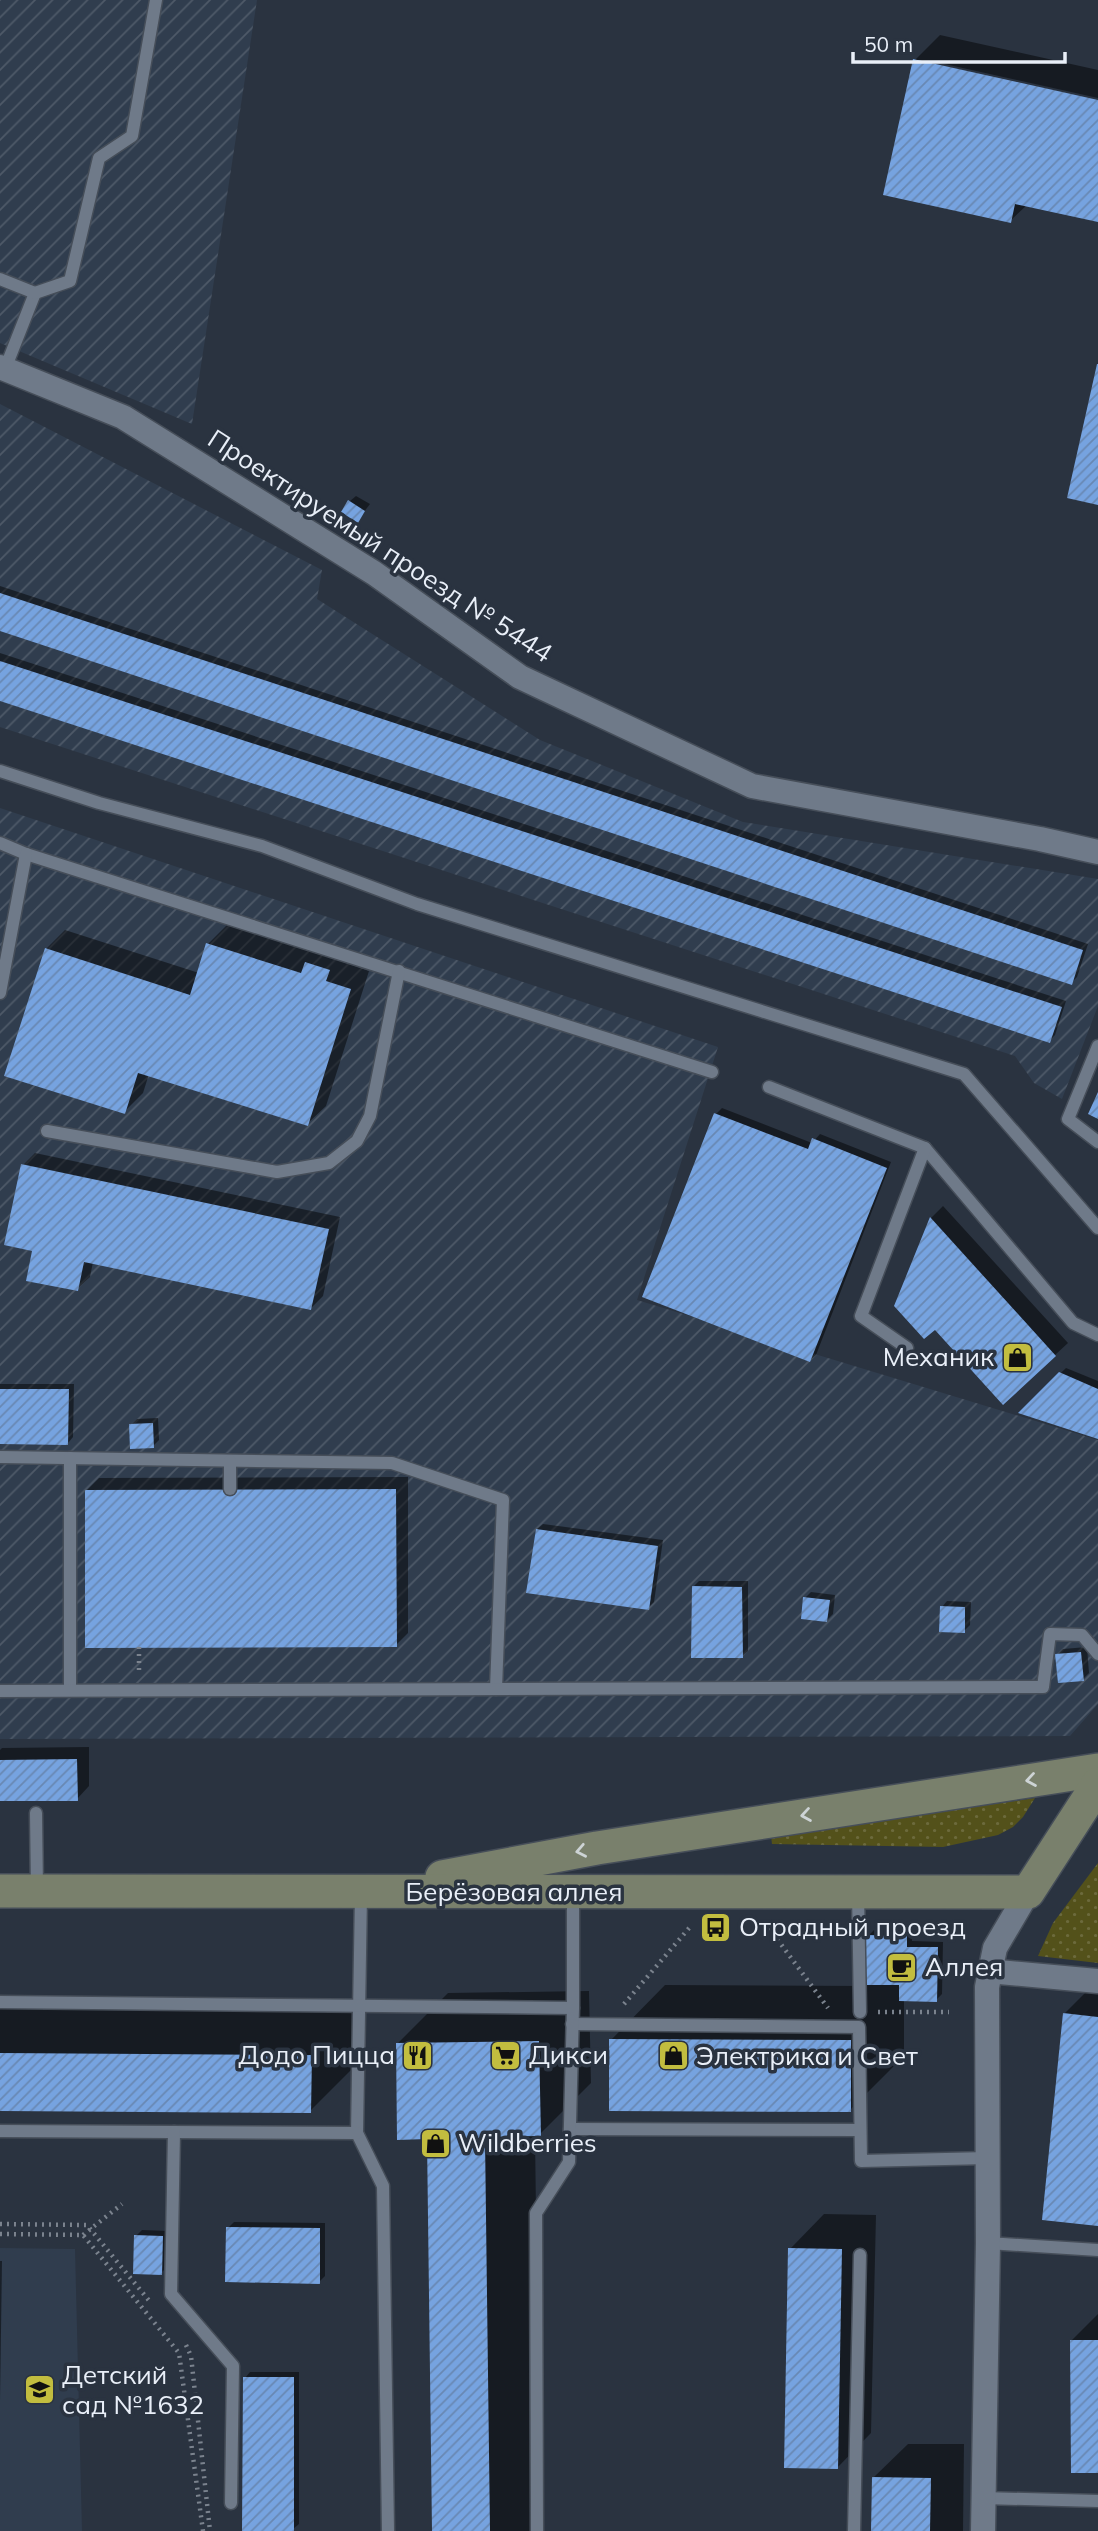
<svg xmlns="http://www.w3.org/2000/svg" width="1098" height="2531" viewBox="0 0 1098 2531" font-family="Mulish,sans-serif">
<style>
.built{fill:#303d4e}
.industrial{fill:url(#industrial-furrows)}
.grass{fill:url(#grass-dots)}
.shadow{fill:#0007}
.building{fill:url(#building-hatch)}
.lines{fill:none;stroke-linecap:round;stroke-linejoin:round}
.service-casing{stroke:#464e59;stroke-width:15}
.minor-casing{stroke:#464e59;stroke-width:27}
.secondary-casing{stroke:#464e59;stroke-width:36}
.path{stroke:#7b838e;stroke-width:4.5;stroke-dasharray:2 5;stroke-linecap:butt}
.service{stroke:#6f7a89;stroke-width:12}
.minor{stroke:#6f7a89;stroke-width:24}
.secondary{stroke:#79806c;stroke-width:33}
.oneway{stroke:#cdd3d5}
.labels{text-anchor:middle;stroke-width:7;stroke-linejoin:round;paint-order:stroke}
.street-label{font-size:26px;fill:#e9eff8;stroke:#2a3340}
.poi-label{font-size:26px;fill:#e9eff8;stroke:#2a3340;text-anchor:start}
</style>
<defs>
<pattern id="industrial-furrows" width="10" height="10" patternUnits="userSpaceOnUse" patternTransform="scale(1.75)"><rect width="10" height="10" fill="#303d4e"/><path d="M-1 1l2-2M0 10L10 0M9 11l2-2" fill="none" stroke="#4e5968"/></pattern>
<pattern id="grass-dots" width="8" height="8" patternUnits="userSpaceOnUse" patternTransform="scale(1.75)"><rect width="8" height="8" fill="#53511a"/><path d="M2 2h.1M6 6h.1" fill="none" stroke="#6c6a3c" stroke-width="1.8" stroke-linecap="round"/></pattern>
<pattern id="building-hatch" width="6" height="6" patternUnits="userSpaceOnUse" patternTransform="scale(1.75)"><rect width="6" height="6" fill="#76a3e0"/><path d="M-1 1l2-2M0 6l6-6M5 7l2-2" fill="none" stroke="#6888b3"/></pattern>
</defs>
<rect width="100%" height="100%" fill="#2a3340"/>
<path class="built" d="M0,2248L75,2249L82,2531H0Z"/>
<g class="industrial">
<path d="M0,0H257L192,424L0,343Z"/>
<path d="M0,404L322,570L317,599L540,740L743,822L1098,879V1006L1062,1099L1034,1083L1015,1056L0,727Z"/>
<path d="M0,808L718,1047L637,1300L1098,1440V1704L1070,1736L0,1739Z"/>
</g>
<g class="grass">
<path d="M1035,1798L1023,1817L1013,1827L998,1835L943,1847L772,1844L771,1836Z"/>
<path d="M1098,1863V1963L1038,1956L1053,1923Z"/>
</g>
<g class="shadow">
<path d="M940,35L1098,70V98L931,61V64L1098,102V220L1027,205L1010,221L915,60Z"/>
<path d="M356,496L370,504L357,521L350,501Z"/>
<path d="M0,586L1088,944L1077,977L1071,983L0,630Z"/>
<path d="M0,653L1066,1001L1055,1035L1049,1041L0,699Z"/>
<path d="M227,925L315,953L325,944L347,951L343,962L369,971L326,1106L307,1124L149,1074L143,1093L124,1112L46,949L65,930L199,973L208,944Z"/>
<path d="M722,1108L812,1143L820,1134L891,1162L816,1355L810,1360L645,1296L716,1114Z"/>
<path d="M35,1153L340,1217L323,1296L311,1308L93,1262L90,1277L77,1289L34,1250L23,1165Z"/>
<path d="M943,1206L1068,1343L1003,1403L935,1327L896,1306L931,1218Z"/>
<path d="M1066,1368L1098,1381V1437L1021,1412Z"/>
<path d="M0,1384H74L73,1437L68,1443H0Z"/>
<path d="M158,1418L159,1440L153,1446L131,1425L137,1419Z"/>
<path d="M408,1477V1633L396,1645L87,1490L99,1478Z"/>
<path d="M543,1524L663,1540L654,1602L648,1608L537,1529Z"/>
<path d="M699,1581H748V1651L742,1656L693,1587Z"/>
<path d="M811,1592L835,1595L833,1614L827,1620L805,1598Z"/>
<path d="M947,1601L971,1602L970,1625L964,1631L942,1607Z"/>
<path d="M1087,1647L1089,1673L1083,1679L1057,1655L1063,1649Z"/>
<path d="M89,1747V1786L77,1799L0,1800V1750L2,1748Z"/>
<path d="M874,1930L912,1931V1941L943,1942L942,1994L936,2000L904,1999V2056L850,2110L611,2040L665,1985L867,1986L868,1936Z"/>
<path d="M1098,1980V2224L1064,2014Z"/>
<path d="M589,1991L591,2083L540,2134H535L540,2531H434L429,2137L397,2044L448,1993Z"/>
<path d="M0,2003L361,2005V2060L310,2111L0,2109Z"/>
<path d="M824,2214L876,2215L871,2433L837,2468L790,2249Z"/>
<path d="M234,2222L325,2223V2276L319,2282L228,2228Z"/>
<path d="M142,2230L168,2231L167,2267L161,2273L136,2236Z"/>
<path d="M0,2261H2L0,2402Z"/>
<path d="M1098,2314V2471L1071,2341Z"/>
<path d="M250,2372H299V2524L293,2529L245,2378Z"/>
<path d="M908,2444H964L963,2531H872L873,2478Z"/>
</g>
<g class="building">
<path d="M913,59L1098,100V222L1015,204L1011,223L883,195Z"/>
<path d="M1097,364H1098V505L1067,498Z"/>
<path d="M348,500L365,511L358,523L341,512Z"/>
<path d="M0,593L1083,950L1072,985L0,631Z"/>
<path d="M0,661L1062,1007L1050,1043L0,701Z"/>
<path d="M206,943L301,973L305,962L330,970L326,981L351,989L308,1126L138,1073L125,1114L4,1076L45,948L190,995Z"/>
<path d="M1098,1092V1119L1088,1114Z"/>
<path d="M714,1113L808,1149L812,1138L887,1168L810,1362L642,1297Z"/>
<path d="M21,1164L329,1229L311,1310L84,1262L78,1291L26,1281L32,1251L4,1245Z"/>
<path d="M930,1217L1056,1356L1003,1405L935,1330L924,1339L894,1306Z"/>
<path d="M1059,1372L1098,1389V1439L1018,1413Z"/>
<path d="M0,1389H69L68,1445L0,1444Z"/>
<path d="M153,1423L154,1448L130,1449L129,1424Z"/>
<path d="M396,1489L397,1647L85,1648V1490Z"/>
<path d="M536,1529L658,1546L649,1610L526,1593Z"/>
<path d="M692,1586L742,1587L743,1658H691Z"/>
<path d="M803,1597L830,1600L827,1622L801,1619Z"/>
<path d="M940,1606L965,1607V1633L939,1632Z"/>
<path d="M1081,1652L1084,1681L1058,1683L1055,1654Z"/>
<path d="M77,1759L78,1801H0V1760Z"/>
<path d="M866,1935L907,1936V1947H938L937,2002L899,2001V1985H866Z"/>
<path d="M1063,2013L1098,2017V2226L1042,2220Z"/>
<path d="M609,2039L851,2040V2112L609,2111Z"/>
<path d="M539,2041L541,2136L485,2137L490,2531H432L427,2139L397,2140L396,2043Z"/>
<path d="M0,2053L312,2055L311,2113L0,2111Z"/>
<path d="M226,2227L320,2228V2284L225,2282Z"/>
<path d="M134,2235L163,2236L162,2275L133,2274Z"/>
<path d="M788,2248L842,2249L838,2469L784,2468Z"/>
<path d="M1070,2340H1098V2473H1071Z"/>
<path d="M243,2377H294V2531H242Z"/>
<path d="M872,2477L931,2478L930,2531H871Z"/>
</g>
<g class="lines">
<defs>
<g id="service">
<path d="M0,279L35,293L5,369"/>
<path d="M35,293L70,281L99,158L132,136L156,0"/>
<path d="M0,771L99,803L262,846L417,904L964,1074L1098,1228"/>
<path d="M0,843L26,854L712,1072"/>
<path d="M0,993L26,854"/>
<path d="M1098,1046L1068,1119L1098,1142"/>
<path d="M769,1087L925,1148L1073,1323L1098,1335"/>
<path d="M47,1131L277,1172L329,1163L357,1141L370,1116L399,971"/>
<path d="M907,1348L861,1316L925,1148"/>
<path d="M0,1457L392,1463L503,1500L496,1689"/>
<path d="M70,1458V1690"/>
<path d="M230,1489V1461"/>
<path d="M0,1691L1043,1687L1050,1634L1082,1635L1098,1654"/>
<path d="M36,1813L37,1890"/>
<path d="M858,1892L860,2012"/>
<path d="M361,1894L357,2133L383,2186L388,2531"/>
<path d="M0,2002L573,2008"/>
<path d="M572,2024L859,2027L861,2161L988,2158"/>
<path d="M570,2129L860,2130"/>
<path d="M0,2131L357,2133"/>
<path d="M174,2132L171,2294L233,2366L231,2503"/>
<path d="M988,2243L1098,2250"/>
<path d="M983,2498L1098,2501"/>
<path d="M537,2531L536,2213L569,2162L573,2008V1892"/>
<path d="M854,2531L860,2255"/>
</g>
<g id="minor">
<path d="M0,367L123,417L374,573L520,677L752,786L1040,839L1098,852"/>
<path d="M988,1971L1098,1981"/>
<path d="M983,2531L988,2243L987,1987L995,1948L1028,1892"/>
</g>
<g id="secondary">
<path d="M442,1877L597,1848L1098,1770"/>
<path d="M0,1891L1028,1892L1098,1784"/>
</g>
</defs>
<use href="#service" class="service-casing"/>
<use href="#minor" class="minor-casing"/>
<use href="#secondary" class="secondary-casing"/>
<g class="path">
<path d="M139,1647V1671"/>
<path d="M769,1928L828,2008"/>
<path d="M624,2004L690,1927"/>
<path d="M878,2012H949"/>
<path d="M0,2224L87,2225L151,2303"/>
<path d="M0,2234L83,2235L179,2353L203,2531"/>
<path d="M83,2235L122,2204"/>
<path d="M186,2345L191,2356L210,2531"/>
</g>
<use href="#service" class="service"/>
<use href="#minor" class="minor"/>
<use href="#secondary" class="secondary"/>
</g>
<defs><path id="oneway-chevron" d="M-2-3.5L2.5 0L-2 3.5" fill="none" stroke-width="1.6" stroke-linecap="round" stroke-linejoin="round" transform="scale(1.75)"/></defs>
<g class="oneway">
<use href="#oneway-chevron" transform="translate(1031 1780) rotate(171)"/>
<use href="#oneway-chevron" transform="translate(806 1815) rotate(171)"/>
<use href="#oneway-chevron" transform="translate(581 1851) rotate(169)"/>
</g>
<defs>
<symbol id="shop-square" viewBox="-11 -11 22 22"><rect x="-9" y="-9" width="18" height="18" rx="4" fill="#c2bd3f" stroke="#2a3340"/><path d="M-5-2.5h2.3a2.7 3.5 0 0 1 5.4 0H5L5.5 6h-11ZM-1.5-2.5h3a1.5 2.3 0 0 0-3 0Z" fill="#111"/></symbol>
<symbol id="bus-square" viewBox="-11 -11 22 22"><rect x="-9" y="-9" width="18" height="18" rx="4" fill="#c2bd3f" stroke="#2a3340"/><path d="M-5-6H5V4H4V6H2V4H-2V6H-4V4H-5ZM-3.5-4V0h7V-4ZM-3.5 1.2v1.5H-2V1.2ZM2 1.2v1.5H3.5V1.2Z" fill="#111"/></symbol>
<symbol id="cafe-square" viewBox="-11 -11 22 22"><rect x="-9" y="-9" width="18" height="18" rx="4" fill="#c2bd3f" stroke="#2a3340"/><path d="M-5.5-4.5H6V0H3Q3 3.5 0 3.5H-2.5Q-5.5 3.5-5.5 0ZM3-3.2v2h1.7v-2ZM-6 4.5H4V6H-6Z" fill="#111"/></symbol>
<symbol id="restaurant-square" viewBox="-11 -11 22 22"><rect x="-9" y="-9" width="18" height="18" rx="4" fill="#c2bd3f" stroke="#2a3340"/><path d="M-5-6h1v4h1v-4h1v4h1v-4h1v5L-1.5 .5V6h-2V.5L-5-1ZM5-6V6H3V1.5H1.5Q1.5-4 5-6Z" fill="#111"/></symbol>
<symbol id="supermarket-square" viewBox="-11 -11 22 22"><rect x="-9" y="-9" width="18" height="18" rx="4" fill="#c2bd3f" stroke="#2a3340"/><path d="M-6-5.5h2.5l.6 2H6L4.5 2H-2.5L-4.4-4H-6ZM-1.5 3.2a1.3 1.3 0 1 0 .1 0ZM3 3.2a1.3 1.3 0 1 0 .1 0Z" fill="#111"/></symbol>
<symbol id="school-square" viewBox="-11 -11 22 22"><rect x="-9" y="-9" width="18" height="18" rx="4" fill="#c2bd3f" stroke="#2a3340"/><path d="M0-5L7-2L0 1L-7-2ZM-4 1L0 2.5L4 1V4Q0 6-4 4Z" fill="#111"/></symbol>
</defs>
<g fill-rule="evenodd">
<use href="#shop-square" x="1000" y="1340" width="35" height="35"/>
<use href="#bus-square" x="698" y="1910" width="35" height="35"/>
<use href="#cafe-square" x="884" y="1950" width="35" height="35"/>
<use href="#restaurant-square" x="400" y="2038" width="35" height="35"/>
<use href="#supermarket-square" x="488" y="2038" width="35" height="35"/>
<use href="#shop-square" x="656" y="2038" width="35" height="35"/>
<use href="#shop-square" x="418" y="2126" width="35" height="35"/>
<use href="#school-square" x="22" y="2372" width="35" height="35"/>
</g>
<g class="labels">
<g class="street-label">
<text transform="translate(380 546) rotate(33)" y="9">Проектируемый проезд № 5444</text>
<text x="514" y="1901">Берёзовая аллея</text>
</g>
<g class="poi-label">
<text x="994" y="1366" text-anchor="end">Механик</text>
<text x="739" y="1936">Отрадный проезд</text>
<text x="925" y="1976">Аллея</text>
<text x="395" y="2064" text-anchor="end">Додо Пицца</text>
<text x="529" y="2064">Дикси</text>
<text x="696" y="2065">Электрика и Свет</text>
<text x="458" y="2152">Wildberries</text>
<text x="62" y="2384">Детский<tspan x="62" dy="30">сад №1632</tspan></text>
</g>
</g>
<path d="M853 52v10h212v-10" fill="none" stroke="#e9eff8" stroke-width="3.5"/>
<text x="864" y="52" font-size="21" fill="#e9eff8" stroke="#2a3340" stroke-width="5" paint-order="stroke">50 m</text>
</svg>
